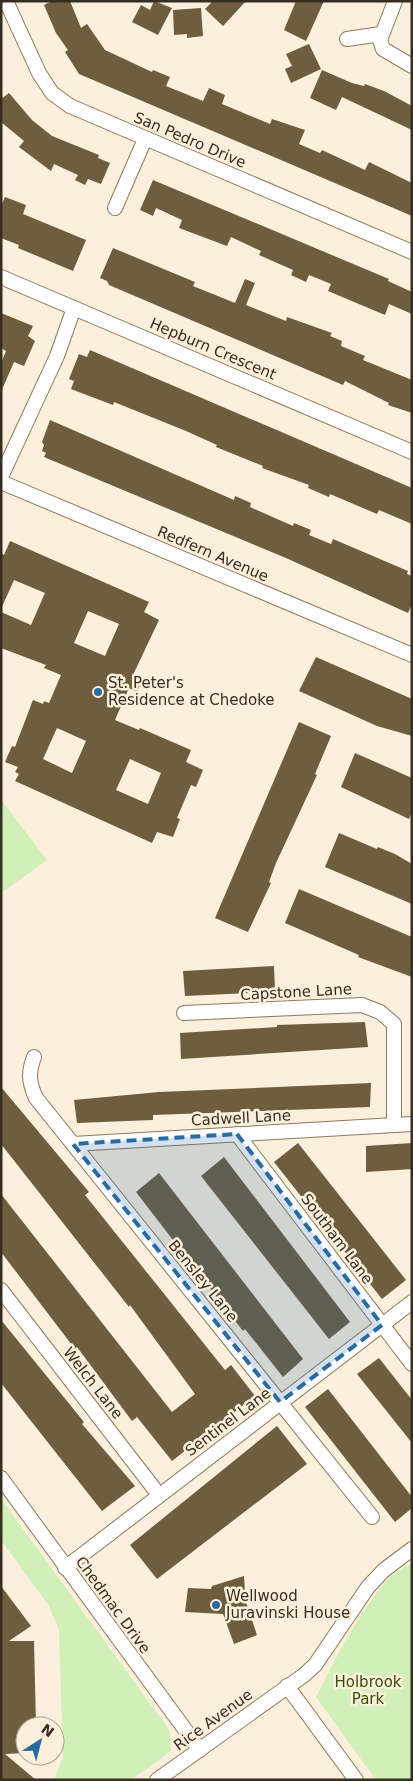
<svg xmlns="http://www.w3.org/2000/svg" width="413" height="1781" viewBox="0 0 413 1781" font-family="'DejaVu Sans',sans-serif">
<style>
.green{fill:#d0efb9}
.building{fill:#6e5d3f;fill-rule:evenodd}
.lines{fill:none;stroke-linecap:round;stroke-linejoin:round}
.street-casing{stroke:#8c795b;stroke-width:16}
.street{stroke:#fff;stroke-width:14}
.marked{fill:#296aa0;fill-opacity:0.2;stroke:#296aa0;stroke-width:4;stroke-dasharray:10 6;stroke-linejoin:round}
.poi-dot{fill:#296aa0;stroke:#fcefdb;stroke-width:2}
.labels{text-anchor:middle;stroke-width:5;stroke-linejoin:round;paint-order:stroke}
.street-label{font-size:15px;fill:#362e22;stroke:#fcefdb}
.poi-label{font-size:15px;fill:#362e22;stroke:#fcefdb;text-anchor:start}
.park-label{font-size:15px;fill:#2e5200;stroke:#fcefdb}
</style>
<rect width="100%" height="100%" fill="#fcefdb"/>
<g class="green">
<path d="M1,800L47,860L1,893Z"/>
<path d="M1,1499L170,1731L171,1751L131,1780H54L63,1757L59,1630L49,1606L1,1540Z"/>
<path d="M412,1563V1780H376L316,1697C336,1658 359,1611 389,1578C395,1572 405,1567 412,1563Z"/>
</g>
<g class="building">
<path d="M52,1H70L81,28L87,24L105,50L152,72L153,70L170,77L166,86L203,101L209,88L225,95L222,104L270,124L272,119L305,130L299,144L320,153L322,150L365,170L369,162L412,183V216L79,74L65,52L68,50L56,33L44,5Z"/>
<path d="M154,1L172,8L158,35L132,22L141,5L150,10Z"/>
<path d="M213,1H246L223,26L205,9Z"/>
<path d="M296,1H324L306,41L284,30Z"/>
<path d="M201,8L203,36L187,38V34L174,35L173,10Z"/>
<path d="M309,44L321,69L291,83L285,69L292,66L286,54Z"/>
<path d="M322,70L352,83L364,86L365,84L384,91L412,106V130L342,97L336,110L310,98Z"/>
<path d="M9,93L32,120L52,136L99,155L98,158L110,163L101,184L88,179L85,185L75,180L78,175L54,164L51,171L19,147L24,141L1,122V99Z"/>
<path d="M153,180L389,279L388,281L412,292V314L389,304L385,315L328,291L331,284L309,275L306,282L291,275L293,270L259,255L261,251L231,237L227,246L179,228L182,220L156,208L153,216L140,210Z"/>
<path d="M5,197L26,205L23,214L86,240L73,271L18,248L19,245L1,238V206Z"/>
<path d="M113,248L195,282L193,286L235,303L245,279L255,283L246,305L286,321L287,317L332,333L330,336L342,341L341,346L365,356L363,360L412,380V413L388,405L389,403L345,381L343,385L109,285L107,281L100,278Z"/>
<path d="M1,313L33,326L28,336L35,341L24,366L14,362L1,392V363L6,351L1,348Z"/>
<path d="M90,350L412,488V524L379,510L377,514L330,494L329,497L308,488L309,485L262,468L263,466L216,447L217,445L186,431L114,402L113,405L71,389L74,381L69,379L79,354L87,357Z"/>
<path d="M50,420L234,500L235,496L251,503L250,507L293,526L294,523L311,530L309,535L331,544L333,539L408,571L407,574L412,576V604L408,613L286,558L44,457L46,453L42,451L44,445L42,442Z"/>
<path d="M10,541L149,602L144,612L159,620L132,677L141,682L137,692L129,688L115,720L139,730L140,728L191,750L186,762L203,770L196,787L191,785L177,818L180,819L173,837L157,832L152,843L15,781L19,774L15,772L18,767L5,762L12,746L15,747L33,700L43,704L44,701L49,703L61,675L44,668L46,665L1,648V612L31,625L45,593L14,580L1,609V553L4,555ZM88,611L119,624L105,656L74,643ZM57,728L86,741L72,773L43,759ZM130,759L161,773L148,804L116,790Z"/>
<path d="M316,657L412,699V736L377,726L299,691Z"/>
<path d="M299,722L331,736L315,774L317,775L276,863L269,882L271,883L248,932L215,918Z"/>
<path d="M355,753L412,778V811L409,819L341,787Z"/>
<path d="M339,833L377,849L378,847L395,854L412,864V904L325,867Z"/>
<path d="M299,889L412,937V977L358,957L359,955L285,923Z"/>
<path d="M274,966L275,992L185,996L183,971Z"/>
<path d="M365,1022L368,1047L181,1059L180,1033L277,1027V1025Z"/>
<path d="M371,1083L370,1107L153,1115V1120L77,1123L74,1100L159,1092Z"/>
<path d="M1,1087L89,1192L85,1195L225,1370L231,1365L255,1396L172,1461L137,1417L132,1421L77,1347L75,1349L1,1252V1194L172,1412L195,1394L130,1305L129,1307L1,1144Z"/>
<path d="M298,1143L406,1280L382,1299L274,1162Z"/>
<path d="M412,1143V1169L366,1172V1146Z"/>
<path d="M224,1157L350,1322L329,1339L201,1176Z"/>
<path d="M159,1173L303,1359L283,1377L245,1329L243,1331L136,1192Z"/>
<path d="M1,1320L84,1422L82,1424L135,1486L102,1511L1,1383Z"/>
<path d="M379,1358L412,1400V1443L357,1374Z"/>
<path d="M328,1389L412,1497V1508L395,1522L305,1407Z"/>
<path d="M277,1426L307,1464L157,1579L130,1545Z"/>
<path d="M244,1576L245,1592L243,1593L257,1635L234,1644L223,1614L185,1612L188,1588L211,1589L212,1586Z"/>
<path d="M1,1586L31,1626L9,1641H34L36,1726H25V1753L5,1754L36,1780H1Z"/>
</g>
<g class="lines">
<defs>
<g id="street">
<path d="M6,1L39,73L52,93L70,106L412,252"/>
<path d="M395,1L380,40L383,49L412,66"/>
<path d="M347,39L381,34"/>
<path d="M115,208L145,139"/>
<path d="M1,277L412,452"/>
<path d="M1,477L57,356L74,308"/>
<path d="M1,482L412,655"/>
<path d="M184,1013L362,1005L380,1012L394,1024V1125"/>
<path d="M34,1057C28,1073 29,1083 36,1098L372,1517"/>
<path d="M237,1134L412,1364"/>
<path d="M73,1144L412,1124"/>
<path d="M1,1290L159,1495"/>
<path d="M1,1478L200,1750"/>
<path d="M65,1568L412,1302"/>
<path d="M287,1686L356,1780"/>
<path d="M157,1780L304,1675L315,1665L368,1587L384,1570L412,1549"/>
</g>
</defs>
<use href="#street" class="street-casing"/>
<use href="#street" class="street"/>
</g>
<path class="marked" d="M237,1134L382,1325L280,1402L73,1144Z"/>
<g class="poi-dot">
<circle cx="98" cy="692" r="5"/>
<circle cx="216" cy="1605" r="5"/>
</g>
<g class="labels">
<g class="street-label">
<text transform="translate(190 140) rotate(23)" y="5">San Pedro Drive</text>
<text transform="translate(213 349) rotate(23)" y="5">Hepburn Crescent</text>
<text transform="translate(213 554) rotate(23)" y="5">Redfern Avenue</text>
<text transform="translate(296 992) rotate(-3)" y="5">Capstone Lane</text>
<text transform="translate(241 1118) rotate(-3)" y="5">Cadwell Lane</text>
<text transform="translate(337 1239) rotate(53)" y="5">Southam Lane</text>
<text transform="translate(203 1281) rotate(51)" y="5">Bensley Lane</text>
<text transform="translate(93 1383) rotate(52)" y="5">Welch Lane</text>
<text transform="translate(228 1422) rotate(-37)" y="5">Sentinel Lane</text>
<text transform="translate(113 1605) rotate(54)" y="5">Chedmac Drive</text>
<text transform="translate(213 1720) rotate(-36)" y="5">Rice Avenue</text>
</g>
<g class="poi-label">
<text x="108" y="688">St. Peter's<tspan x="108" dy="17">Residence at Chedoke</tspan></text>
<text x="226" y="1601">Wellwood<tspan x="226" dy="17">Juravinski House</tspan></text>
</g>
<g class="park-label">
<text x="368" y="1687">Holbrook<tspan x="368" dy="17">Park</tspan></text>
</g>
</g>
<rect width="413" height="1781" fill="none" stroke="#362e22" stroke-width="5"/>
<g transform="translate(40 1741) rotate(36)"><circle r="24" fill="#fcefdb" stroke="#ada291"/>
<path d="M0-4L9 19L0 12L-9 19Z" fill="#296aa0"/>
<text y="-8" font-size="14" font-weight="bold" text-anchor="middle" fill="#362e22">N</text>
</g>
</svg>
